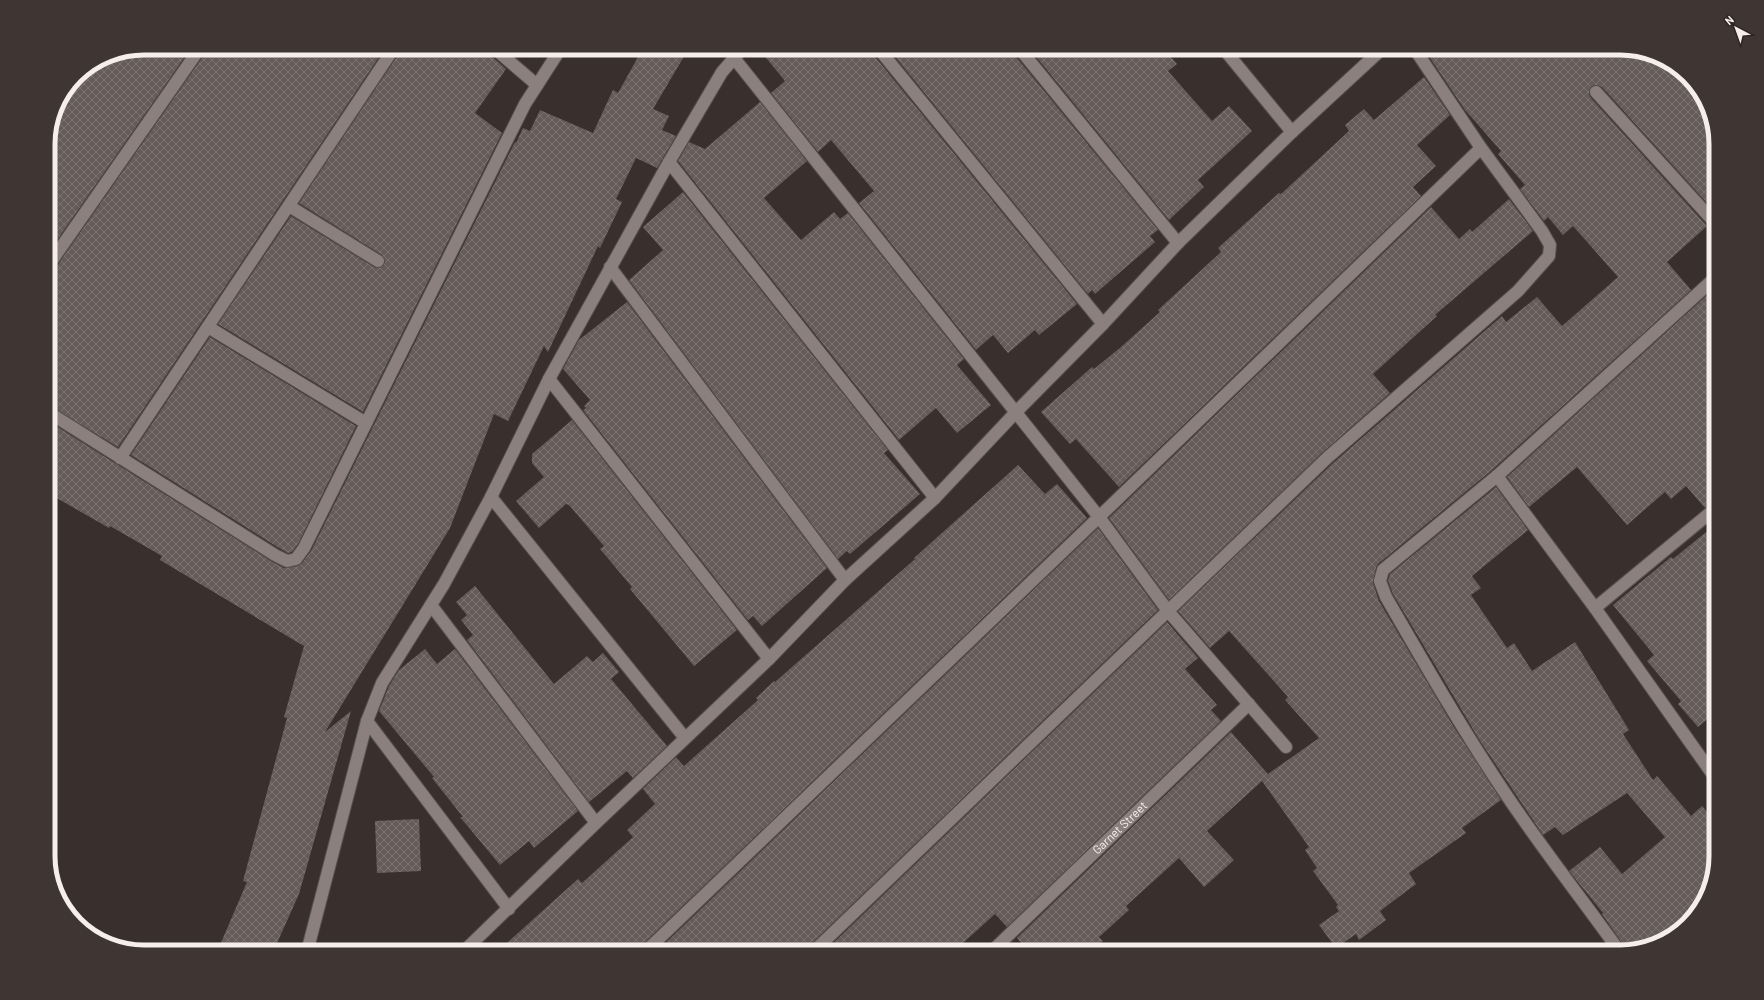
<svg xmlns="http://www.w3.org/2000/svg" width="1764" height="1000" viewBox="0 0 1764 1000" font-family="Barlow,sans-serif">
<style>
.building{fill:url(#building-cross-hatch)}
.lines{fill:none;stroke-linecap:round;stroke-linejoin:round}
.minor-casing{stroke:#57504d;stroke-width:14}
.minor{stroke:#8b807d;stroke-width:12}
.labels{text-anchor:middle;stroke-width:3.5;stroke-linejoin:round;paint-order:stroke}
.street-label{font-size:12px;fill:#f5eeed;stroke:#2f2623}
.rim{fill:none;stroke:#f5eeed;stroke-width:5}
</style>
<defs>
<pattern id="building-cross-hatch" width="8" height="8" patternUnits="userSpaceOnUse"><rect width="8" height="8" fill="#655b58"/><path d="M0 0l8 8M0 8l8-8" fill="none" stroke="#7c7370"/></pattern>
</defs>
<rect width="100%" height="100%" fill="#39302d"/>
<g class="building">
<path d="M144,48H191L48,253V138L54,115L65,97L63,96L76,76L107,55Z"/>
<path d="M207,48H385L118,447L48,405V273L54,270L206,52Z"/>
<path d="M401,48H487L489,54L506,69L475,113L502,133L363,412L218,324L291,216L374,267L378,268L384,265L385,261L382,255L299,203L400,52Z"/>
<path d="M506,48H521L515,56Z"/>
<path d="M643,48H689L653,109L669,116L662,130L676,136L657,168L636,158L616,199L622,202L600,248L598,246L548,352L544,346L508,421L494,414L450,528L325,732L351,711L299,894L273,952H217L247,882L243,881L287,718L284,717L304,646L160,560L162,556L110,526L109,528L48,493V421L271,561L284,568L298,566L302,563L311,551L515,142L516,143L523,128L530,131L540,110L593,133L613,90L618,93Z"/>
<path d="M758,48H871L872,53L1077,304L1039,335L1035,330L1008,353L993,335L976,350L859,203L874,191L831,140L818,152L771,93L785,81Z"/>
<path d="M888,48H1012L1013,53L1158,230L1150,236L1155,242L1095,294L1092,290L1088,294Z"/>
<path d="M1029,48H1163L1177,64L1168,71L1212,121L1229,106L1252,131L1198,180L1204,187L1169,220Z"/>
<path d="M1441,48H1620L1668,61L1703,96L1716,138V213L1602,87L1595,85L1591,87L1589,93L1590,97L1707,226L1667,262L1691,290L1492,470L1378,564L1376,568L1373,583L1379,601L1452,724L1501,800L1462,828L1466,833L1409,873L1416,884L1380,911L1386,920L1359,940L1356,934L1336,948L1319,925L1339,911L1336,907L1338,905L1313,871L1317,868L1305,850L1309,847L1262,781L1207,831L1234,860L1204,887L1179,858L1126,906L1129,910L1099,937L1103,941L1091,952H1029L1017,938L1231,732L1268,774L1319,738L1285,700L1288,697L1229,631L1210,648L1178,611L1332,464L1502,316L1506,322L1537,297L1562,326L1618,277L1573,226L1563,235L1548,217L1544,221L1520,189L1525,185L1498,154L1501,151L1465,110L1430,58Z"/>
<path d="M1424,77L1450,115L1417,145L1436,166L1413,187L1421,196L1119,487L1076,439L1070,444L1041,412L1092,367L1094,369L1121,347L1160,312L1158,310L1221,252L1218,248L1279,193L1281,194L1349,131L1345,125L1364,109L1374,120Z"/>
<path d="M760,102L807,161L764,198L801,240L834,212L840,219L848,213L964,359L957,365L991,405L957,433L936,408L899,440L678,161L689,142L705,149Z"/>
<path d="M683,192L888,450L884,453L920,494L850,554L847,551L838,559L629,280L663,250L643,227Z"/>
<path d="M1509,199L1533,231L1435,315L1437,316L1373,374L1390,393L1322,453L1169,600L1109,518L1431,207L1459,239L1470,229L1472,232Z"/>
<path d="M1716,287V501L1705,508L1686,486L1671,499L1665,492L1627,525L1577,467L1529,507L1507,477Z"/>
<path d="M627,302L827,568L762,626L753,616L748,620L583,410L586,408L584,406L590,400L563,369L579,340Z"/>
<path d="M210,337L356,426L298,544L292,552L288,553L279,548L131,455Z"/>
<path d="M572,420L737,630L694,666L630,589L632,587L600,549L604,546L569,505L566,504L539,528L516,501L544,477L532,463V454Z"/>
<path d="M1018,465L1045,494L1057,484L1087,518L640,947L638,952H497L578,879L582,883L633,837L627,830L655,804L643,789L676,757L684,766L758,700L756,698L774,681L775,682L915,559L914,558Z"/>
<path d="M1496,487L1528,530L1472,576L1481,588L1471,595L1507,648L1514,643L1532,671L1575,642L1629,730L1623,734L1653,780L1657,776L1691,816L1702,806L1716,822V856L1703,904L1668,939L1627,950L1602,914L1603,913L1569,871L1600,847L1622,874L1665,837L1627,793L1563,835L1555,827L1543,835L1480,741L1393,594L1388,581L1390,574Z"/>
<path d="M1716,524V712L1698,727L1678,704L1681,701L1647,661L1654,655L1613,605L1671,557L1673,559Z"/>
<path d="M1098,528L1158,610L808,947L806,952H656Z"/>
<path d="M475,586L554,684L587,656L593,662L603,653L619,672L611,679L667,746L633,778L627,771L589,802L467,640L473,635L461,620L467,615L456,602Z"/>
<path d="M1167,622L1198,658L1185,669L1217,705L1211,710L1221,721L1007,927L995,914L953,952H824Z"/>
<path d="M425,649L437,664L455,649L578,811L534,848L529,841L500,865L460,817H463L432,778L434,777L379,711L389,686L399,670Z"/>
<path d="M419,819L421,871L377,873L375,821Z"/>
</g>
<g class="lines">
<defs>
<g id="minor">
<path d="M494,48L537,85"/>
<path d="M878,48L1103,324"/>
<path d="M1019,48L1178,243"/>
<path d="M1223,48L1292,132"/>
<path d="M734,58L1099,517L1168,611L1286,747"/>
<path d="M1596,92L1716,224"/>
<path d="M669,162L935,498"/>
<path d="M289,206L378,261"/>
<path d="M48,266L200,48"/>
<path d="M610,267L845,580"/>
<path d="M1716,277L1497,476L1595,608L1716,508"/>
<path d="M208,327L366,423"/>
<path d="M549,379L769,659"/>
<path d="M48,412L275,555L287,561L296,559L304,548L525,104L561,48"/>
<path d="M120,458L394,48"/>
<path d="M1497,476L1383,570L1380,581L1386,597C1424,663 1462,729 1505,793C1541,847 1582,899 1620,952"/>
<path d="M491,497L685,738"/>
<path d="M431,605L596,823"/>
<path d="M1595,608L1716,779"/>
<path d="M367,721L509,909"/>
<path d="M307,952L367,721L382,683L444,584L491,497L549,379L669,162L722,72L743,48"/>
<path d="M463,952L596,823L769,659L845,580L935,498L1016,412L1103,324L1178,243L1292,132L1383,48"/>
<path d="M645,952L1099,517L1481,148"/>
<path d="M813,952L1327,458L1518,291L1549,256L1550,245L1542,231L1481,148L1414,48"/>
<path id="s1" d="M991,952L1249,704"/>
</g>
</defs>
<use href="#minor" class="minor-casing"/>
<use href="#minor" class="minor"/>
</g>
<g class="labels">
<g class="street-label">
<text dy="4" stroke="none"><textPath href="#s1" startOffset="179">Garnet Street</textPath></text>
</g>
</g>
<path d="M0 0H1764V1000H0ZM144 55H1620A89 89 0 0 1 1709 144V856A89 89 0 0 1 1620 945H144A89 89 0 0 1 55 856V144A89 89 0 0 1 144 55Z" fill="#3f3633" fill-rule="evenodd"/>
<path class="rim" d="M144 55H1620A89 89 0 0 1 1709 144V856A89 89 0 0 1 1620 945H144A89 89 0 0 1 55 856V144A89 89 0 0 1 144 55Z"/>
<g transform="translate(1736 28) rotate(319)" stroke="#2f2623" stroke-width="3" paint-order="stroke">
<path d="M0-3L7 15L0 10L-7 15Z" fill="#f5eeed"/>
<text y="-6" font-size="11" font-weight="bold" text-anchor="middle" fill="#f5eeed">N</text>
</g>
</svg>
